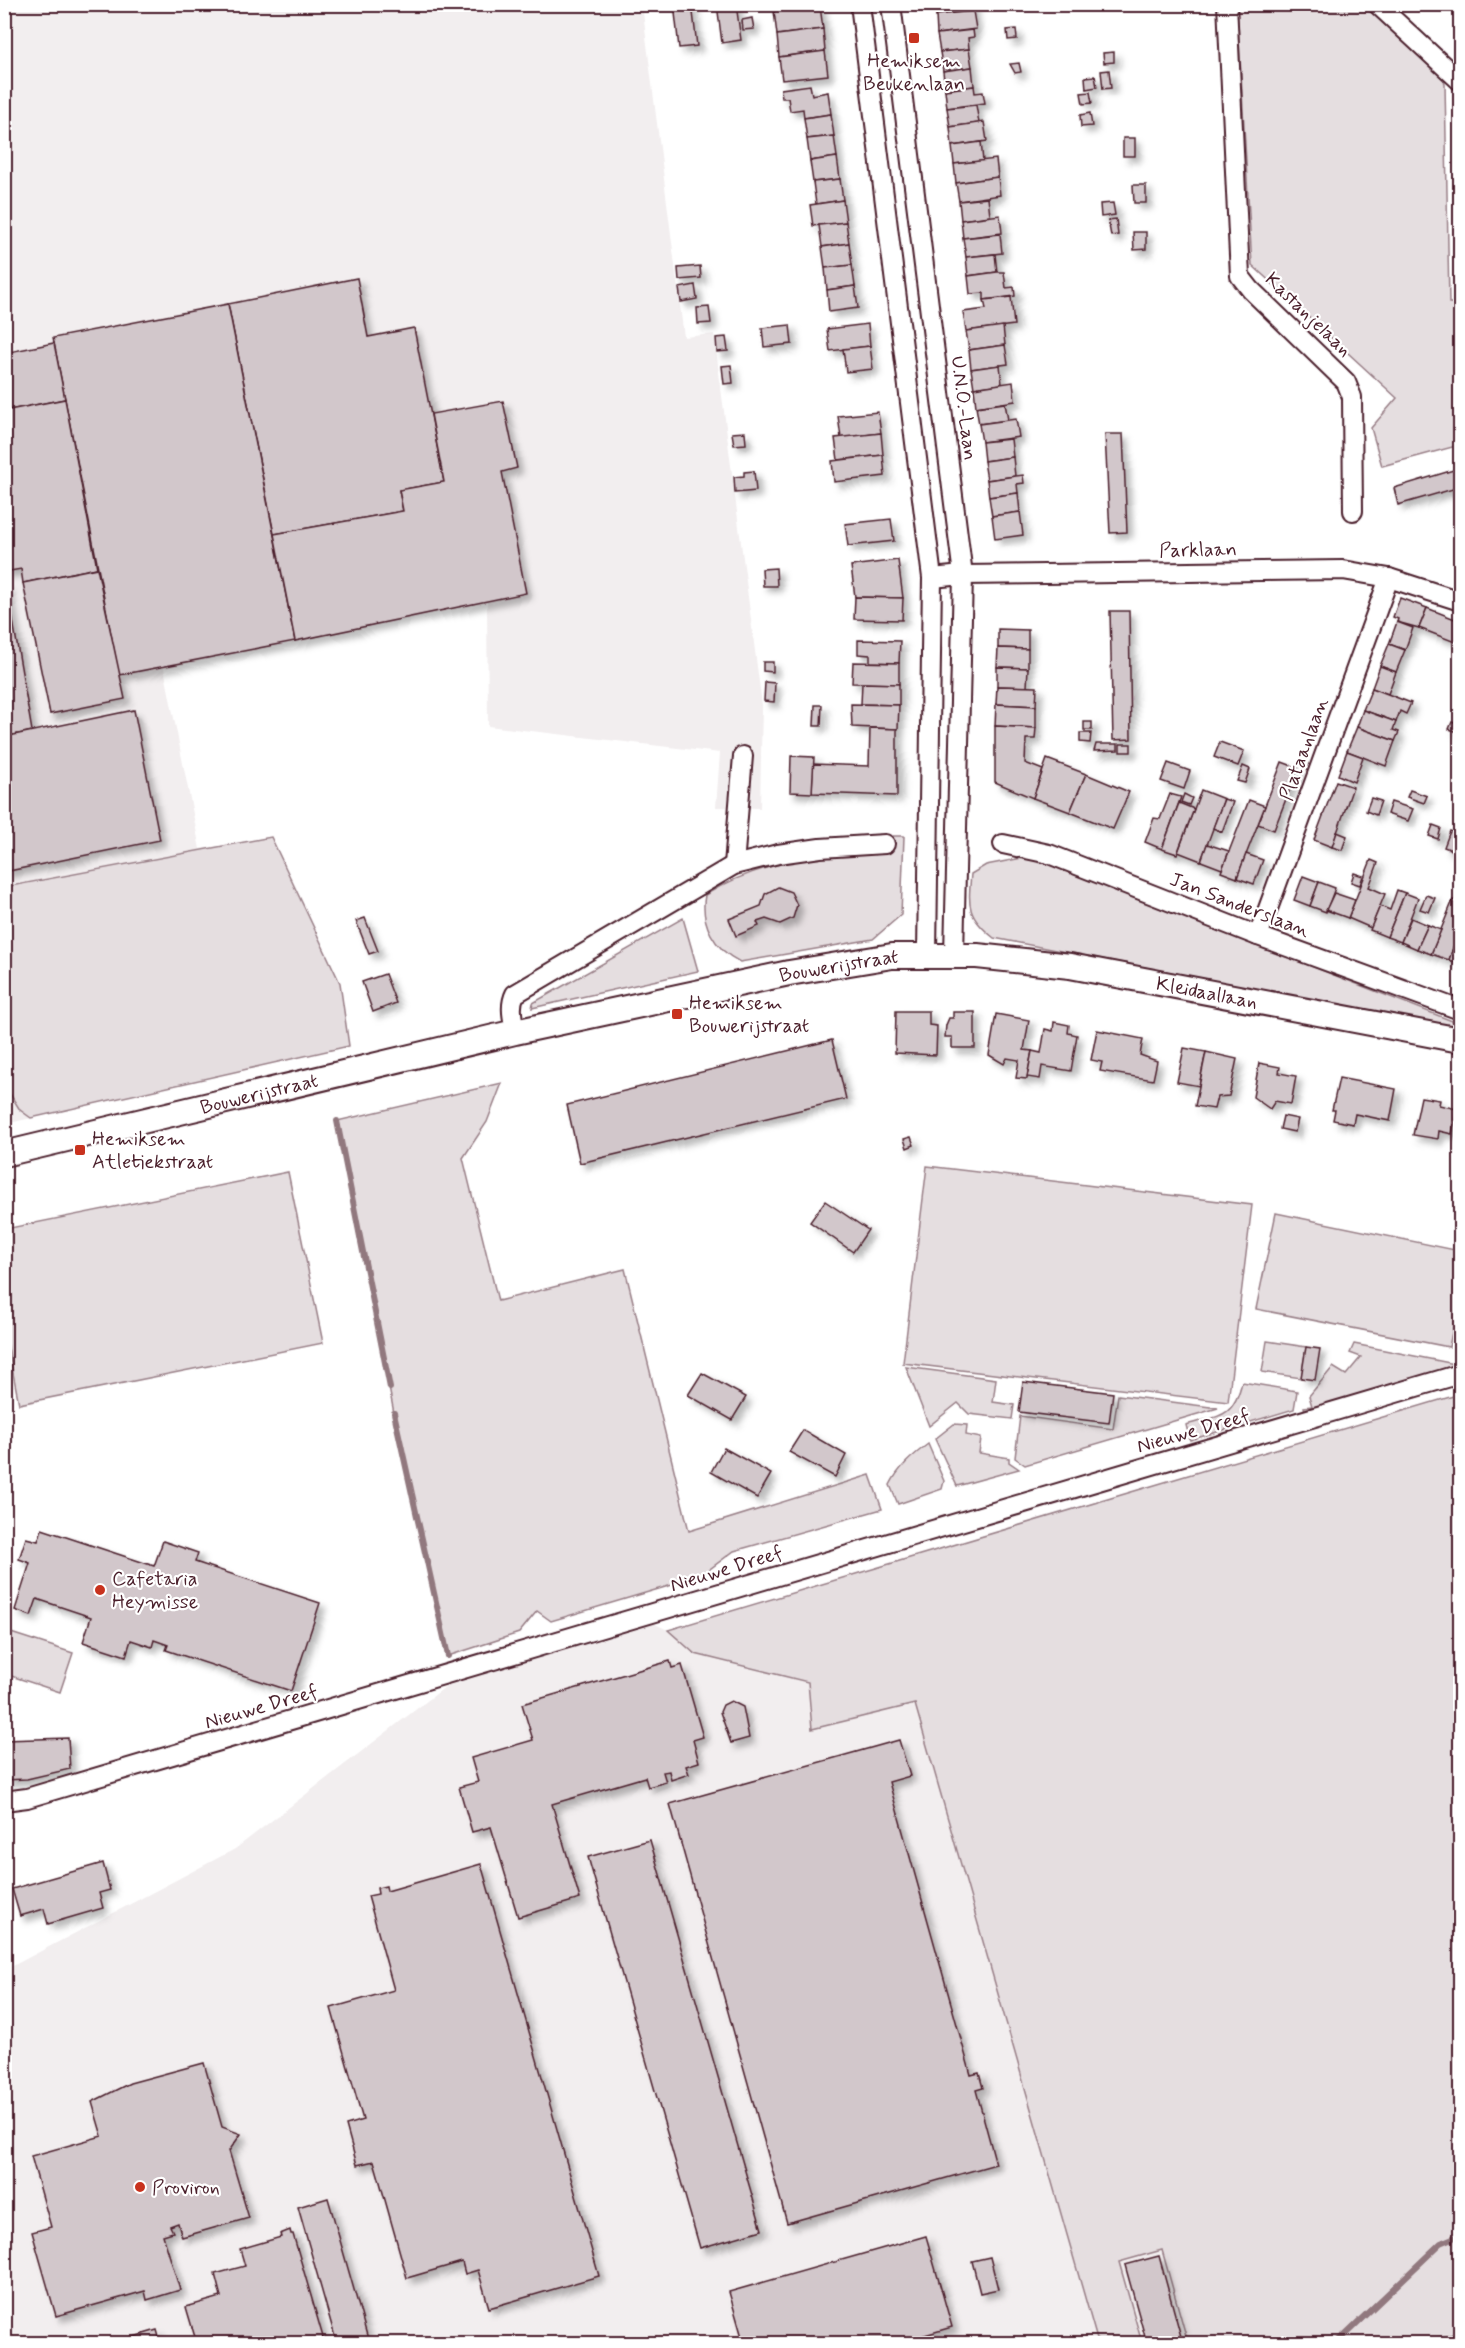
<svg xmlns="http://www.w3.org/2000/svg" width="1465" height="2348" viewBox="0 0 1465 2348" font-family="Mynerve,sans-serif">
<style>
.built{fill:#f2eeef}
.green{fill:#e5dee0;stroke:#987e86;stroke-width:1.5}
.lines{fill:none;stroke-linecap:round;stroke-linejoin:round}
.stream{stroke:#91787e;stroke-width:6}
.building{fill:#d2c7cb;stroke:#4a1f2b;stroke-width:1.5;filter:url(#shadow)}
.street-casing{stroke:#4a1f2b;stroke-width:22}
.secondary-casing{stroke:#4a1f2b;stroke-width:28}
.street{stroke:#fff;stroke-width:18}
.secondary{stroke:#fff;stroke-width:24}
.poi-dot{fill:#c8321e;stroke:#fff;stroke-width:2}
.labels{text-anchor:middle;stroke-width:4.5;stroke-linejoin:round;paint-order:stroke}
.poi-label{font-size:20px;fill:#4a1f2b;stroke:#fff;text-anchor:start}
.street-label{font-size:20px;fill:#4a1f2b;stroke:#fff}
</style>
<defs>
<filter id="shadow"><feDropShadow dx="5.5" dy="5.5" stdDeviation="3" flood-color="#0004"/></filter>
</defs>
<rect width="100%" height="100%" fill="#fff"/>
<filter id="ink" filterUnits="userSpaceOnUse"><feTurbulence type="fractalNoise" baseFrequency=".0167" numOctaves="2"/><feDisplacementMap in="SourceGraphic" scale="12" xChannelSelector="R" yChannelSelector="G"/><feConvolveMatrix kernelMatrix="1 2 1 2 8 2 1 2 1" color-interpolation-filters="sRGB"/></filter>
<g filter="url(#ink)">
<g class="built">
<path d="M4,5H642L684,337L714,334L762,705L760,808L716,807L720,753L488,726L487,602L164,668L200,849L271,837L340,983L349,1046L5,1124Z"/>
<path d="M642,1618L668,1630L696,1654L808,1682L812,1729L915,1704L1098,2343L5,2344V1970L235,1849L471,1667Z"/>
<path d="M1162,2250L1188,2343H1142L1119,2262Z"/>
</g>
<g class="green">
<path d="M1237,5H1364L1442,73L1445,84L1449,303H1460V445L1382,466L1371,428L1397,398L1252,265Z"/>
<path d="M893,836H904L901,915L873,939L740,962C714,949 700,923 705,895C763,859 826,855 893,847Z"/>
<path d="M271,837L340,983L349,1046L31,1118L20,1110L5,1086V887Z"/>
<path d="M1022,858L1035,859L1460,1024V1028L994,938C967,917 968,907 971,874L986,865Z"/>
<path d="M683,918L698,971L532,1008L533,1003Z"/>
<path d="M502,1083L487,1122L463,1158L498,1301L625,1269L689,1531L870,1475L882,1509L734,1551L699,1577L551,1621L537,1611L519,1633L448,1656L394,1413L337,1121Z"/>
<path d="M927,1166L1252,1205L1228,1402L903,1363Z"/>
<path d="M288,1172L323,1343L19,1404L5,1332V1229Z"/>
<path d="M1276,1213L1460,1251V1294L1449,1347L1256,1309Z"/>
<path d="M1267,1341L1306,1347L1301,1378L1262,1372Z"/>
<path d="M1354,1344L1460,1365L1305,1412L1304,1407L1312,1406L1309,1396L1333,1367L1346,1375L1361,1357L1350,1353Z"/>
<path d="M906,1367L996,1379L993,1402L1014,1405L1012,1419L969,1414L958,1403L929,1426Z"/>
<path d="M1242,1382L1297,1391L1294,1409L1190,1440L1186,1425C1219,1415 1233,1420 1242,1382Z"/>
<path d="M1460,1394V2343H1188L1162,2250L1119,2262L1142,2343H1098L915,1704L812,1729L808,1682L695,1654L668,1630Z"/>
<path d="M1118,1395L1218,1408L1025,1465L1015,1458L1020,1416L1113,1429Z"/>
<path d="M954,1424L967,1425L966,1435L981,1438L979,1453L1009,1458V1462L1019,1469L957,1486L935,1439Z"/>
<path d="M928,1444L944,1481L942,1489L898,1504L890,1485C899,1467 912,1456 928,1444Z"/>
<path d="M11,1633L73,1653L60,1692L5,1674V1652Z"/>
</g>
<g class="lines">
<g class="stream">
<path d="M337,1121L390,1388"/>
<path d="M394,1413L448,1656"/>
<path d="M1335,2344L1441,2243L1460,2235"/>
<path d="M1421,2344L1460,2335"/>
</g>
</g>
<g class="building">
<path d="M674,4H692L697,46L679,48Z"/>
<path d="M717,4H736L741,40L722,43Z"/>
<path d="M773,4H819L820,6L774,11Z"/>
<path d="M934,4H973V11L936,15Z"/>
<path d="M820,6L823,29L777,35L774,11Z"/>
<path d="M973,11L976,29L937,34L936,15Z"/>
<path d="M752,18L754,29L743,30L742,20Z"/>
<path d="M823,29L825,51L779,57L777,35Z"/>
<path d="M1016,29L1017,39L1008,40L1007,30Z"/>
<path d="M973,30L974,37L968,38L969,49L940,52L937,34Z"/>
<path d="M969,49L972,67L943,71L940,52Z"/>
<path d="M825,51L828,75L782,80L779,57Z"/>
<path d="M1114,52V62L1104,63L1103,53Z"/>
<path d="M1019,63L1021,72L1015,73L1010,64Z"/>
<path d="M972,67L974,86L945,90L943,71Z"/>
<path d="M1109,70L1111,88L1103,89L1101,71Z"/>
<path d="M1095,76L1097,87L1086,89L1085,77Z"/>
<path d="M810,85L812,95L828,92L831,114L804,118L803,109L790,111L788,98H782L781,89Z"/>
<path d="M974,86L975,93L983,92L985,103L947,108L945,90Z"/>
<path d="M1090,92L1092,103L1083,104L1081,93Z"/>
<path d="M976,105L979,123L950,127L947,108Z"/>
<path d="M1090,113L1092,126L1081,127L1080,115Z"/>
<path d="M831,114L834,136L807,139L804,118Z"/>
<path d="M984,122L987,141L952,146L950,127Z"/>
<path d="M834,136L837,157L810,161L807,139Z"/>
<rect x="1123" y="138" width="12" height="18"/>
<path d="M981,142L983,161L954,164L952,146Z"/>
<path d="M837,157L840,179L813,182L810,161Z"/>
<path d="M996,159L998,177L956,183L954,164Z"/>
<path d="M998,177L1000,195L959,201L956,183Z"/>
<path d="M840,179L843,200L816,204L813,182Z"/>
<path d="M1133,185H1146V203H1134Z"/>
<path d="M988,198L990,216L961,220L959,201Z"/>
<path d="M843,200L846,222L813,226L810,205Z"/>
<path d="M1113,203L1115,215L1101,217L1100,204Z"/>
<path d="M1000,215L1002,233L963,238L961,220Z"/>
<path d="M1116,219L1118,235L1111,236L1108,220Z"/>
<path d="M846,222L849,243L822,247L819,225Z"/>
<path d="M1133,232H1146V249L1134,250Z"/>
<path d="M1000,234L1002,253L966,257L963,238Z"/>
<path d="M849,243L852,265L825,268L822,247Z"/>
<path d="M995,254L997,272L968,276L966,257Z"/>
<path d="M852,265L855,286L827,290L825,268Z"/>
<path d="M700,266L701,278L679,280L678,268Z"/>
<path d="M997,272H1004L1006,288L1014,287L1015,296L984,300V293L970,294L968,276Z"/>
<path d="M357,278L368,337L414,328L444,482L399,490L403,511L274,534L228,304Z"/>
<path d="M695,285L697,299L681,302L679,288Z"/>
<path d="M855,286L858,308L829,312L827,290Z"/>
<path d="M1011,297L1014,325L966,331L963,312L986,309L984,300Z"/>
<path d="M228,304L295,641L119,675L53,338Z"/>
<path d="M709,307L711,323L698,324L697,308Z"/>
<path d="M868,324L870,346L830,351L827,329Z"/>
<path d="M790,325L792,344L764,347L762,328Z"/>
<path d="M1003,326L1005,345L969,350L966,331Z"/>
<path d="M726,337L728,351L717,352L716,338Z"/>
<path d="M54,343L65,399L4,411V353Z"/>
<path d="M1005,345L1008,364L971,369L969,350Z"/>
<path d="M870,346L873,369L846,372L843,349Z"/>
<path d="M731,365L733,383L724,384L722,366Z"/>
<path d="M1000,365L1002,384L974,388L971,369Z"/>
<path d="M1013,382L1015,401L976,407L974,388Z"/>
<path d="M65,399L97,568L23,583L21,569L4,572V411Z"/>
<path d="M503,401L517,468L502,472L526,593L295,641L274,534L403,511L399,490L444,482L431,414Z"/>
<path d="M1005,403L1008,420L979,424L976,407Z"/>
<path d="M878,412L881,433L841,438L838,416Z"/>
<path d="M1016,419L1019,437L982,442L979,424Z"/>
<path d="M745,432L746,444L734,445L732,433Z"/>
<path d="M881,433L883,455L838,460L835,438Z"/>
<path d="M1105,434H1123L1127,532L1110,533Z"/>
<path d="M1011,439L1013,457L984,461L982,442Z"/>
<path d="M883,455L885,476L834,482L832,461Z"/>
<path d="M1013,457L1015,476L987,480L984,461Z"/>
<path d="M1460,468V487L1398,505L1394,488Z"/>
<path d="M754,471L756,491L735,493L734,477L744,476V472Z"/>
<path d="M1023,475L1024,483L1017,484L1018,493L989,497L987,480Z"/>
<path d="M1018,493L1020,512L992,516L989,497Z"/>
<path d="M1020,512L1023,535L995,539L992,516Z"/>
<path d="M891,519L894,541L848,546L845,524Z"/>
<path d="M898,560L903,598L855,597L851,566Z"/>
<path d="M97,568L125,699L50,714L23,583Z"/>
<path d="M776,568L777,586H763L762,569Z"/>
<path d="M7,586L32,731L4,737V587Z"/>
<path d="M855,597L903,598L902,620L854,619Z"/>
<path d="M1400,598L1427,608L1419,628L1397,622L1398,619L1393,617Z"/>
<path d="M1427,608L1460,621V644L1419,628Z"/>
<path d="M1110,611H1129L1131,739L1113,740Z"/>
<path d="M1397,622L1413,628L1405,650L1389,644Z"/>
<path d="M998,629L1028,630V649L998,648Z"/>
<path d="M858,640L900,641L899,663L870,662V655L858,654Z"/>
<path d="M1389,644L1405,650L1396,672L1380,666Z"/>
<path d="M998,648L1028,649V668L997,667Z"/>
<path d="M763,662H773V672L763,671Z"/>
<path d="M853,662L899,663V684L852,683Z"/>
<path d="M1380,666L1396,672L1388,694L1372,688Z"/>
<path d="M997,667L1028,668L1027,687L997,686Z"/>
<path d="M765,682L775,683L774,702L764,701Z"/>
<path d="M862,683L899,684V705L861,704Z"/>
<path d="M997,686L1037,687L1036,706L996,704Z"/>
<path d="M1372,688L1411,703L1406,714L1400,711L1396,722L1363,710Z"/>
<path d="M851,704L899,705L898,729L852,727Z"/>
<path d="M996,704L1036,706V728L995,726Z"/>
<path d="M815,705H822L821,726H814Z"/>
<path d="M134,710L160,840L4,872V737Z"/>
<path d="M1363,710L1396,722L1393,730L1399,732L1395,741L1357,727Z"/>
<rect x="1084" y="722" width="8" height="8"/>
<path d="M1452,722L1460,725L1458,732L1449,729Z"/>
<path d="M995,726L1036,728L1035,739H1026L1025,763L1043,770L1033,798L995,782Z"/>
<path d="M1357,727L1395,741L1386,766L1347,751Z"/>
<path d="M870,728L897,729V796L812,793L813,764L869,766Z"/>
<path d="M1080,733H1091L1090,743L1080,742Z"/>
<path d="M1220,742L1244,751L1238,766L1214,757Z"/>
<path d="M1096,744H1118V750L1094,751Z"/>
<rect x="1120" y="744" width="11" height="8"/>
<path d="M1347,751L1363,757L1354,782L1338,775Z"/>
<path d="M791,756L814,757L812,793L790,792Z"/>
<path d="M1047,759L1086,774L1070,812L1033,798Z"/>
<path d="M1282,762L1298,768L1274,830L1258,824Z"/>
<path d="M1168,763L1190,771L1184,789L1161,781Z"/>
<path d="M1243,766L1250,769L1245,783L1237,781Z"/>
<path d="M1086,774L1129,792L1113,829L1070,812Z"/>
<path d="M1336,781L1353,787L1332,847L1314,840Z"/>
<path d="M1201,790L1224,799L1201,861L1178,852Z"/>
<path d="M1410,790L1427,796L1424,803L1407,797Z"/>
<path d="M1170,794L1181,797L1162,849L1145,842L1154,818L1160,819Z"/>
<path d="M1184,794L1192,798L1189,805L1181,802Z"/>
<path d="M1371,798L1381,801L1376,815L1366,811Z"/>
<path d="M1224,799L1233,802L1222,832L1213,828Z"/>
<path d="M1249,800L1265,806L1237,878L1221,872Z"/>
<path d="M1391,802L1413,809L1408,821L1387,814Z"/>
<path d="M1179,803L1194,809L1177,854L1162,849Z"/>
<path d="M1433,825L1441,828L1438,839L1429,836Z"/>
<path d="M1450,831L1458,834L1452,850L1444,847Z"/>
<path d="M1337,832L1347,836L1342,850L1332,847Z"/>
<path d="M1207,844L1229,851L1222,869L1201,861Z"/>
<path d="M1246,854L1263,860L1254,884L1237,878Z"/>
<path d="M1371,860L1378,863L1369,887L1385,894L1371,928L1348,918Z"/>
<path d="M1354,873L1363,876L1360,885L1351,882Z"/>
<path d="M1303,876L1319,882L1310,906L1294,900Z"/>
<path d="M1319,882L1335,888L1326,912L1310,906Z"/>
<path d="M778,887L791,892L797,905L793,918L780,924L766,919L757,922L759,926L736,936L729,919L761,906L765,894Z"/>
<path d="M1397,890L1405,893L1387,937L1370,930L1380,906L1390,910Z"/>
<path d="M1334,893L1355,900L1348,918L1326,910Z"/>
<path d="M1405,893L1418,898L1401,942L1387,937Z"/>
<path d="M1426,895L1435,898L1429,912L1420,909Z"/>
<path d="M1453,900L1460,903V927L1449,960L1431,954Z"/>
<path d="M365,918L378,951L369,954L356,921Z"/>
<path d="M1411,918L1428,925L1417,949L1401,942Z"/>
<path d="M1428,925L1441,930L1431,954L1417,949Z"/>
<path d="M1460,927V965L1449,960Z"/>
<path d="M385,974L396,1003L373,1012L362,982Z"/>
<path d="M896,1011H929V1025L937,1026L936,1055L895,1053Z"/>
<path d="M953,1012H975V1048H952V1037H945L946,1025L949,1018H953Z"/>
<path d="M996,1014L1029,1020L1024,1050L1032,1051L1027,1079L1016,1078L1019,1060L1007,1058L1004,1064L989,1055Z"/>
<path d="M1054,1022L1069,1025L1068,1033L1077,1035L1071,1071L1042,1066L1040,1079L1027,1077L1032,1051L1041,1053L1045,1029L1053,1031Z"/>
<path d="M1097,1030L1143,1039L1140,1055L1157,1061L1153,1080L1100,1071L1102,1062L1091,1060Z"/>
<path d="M832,1040L846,1099L580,1163L567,1105Z"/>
<path d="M1184,1048L1206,1052L1199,1086L1177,1082Z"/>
<path d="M1206,1052L1237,1059L1229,1096L1217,1097L1214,1109L1195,1106Z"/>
<path d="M1259,1063L1280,1067L1279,1073L1296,1076L1291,1104L1275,1101L1270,1109L1253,1097Z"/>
<path d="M1339,1078L1396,1089L1390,1121L1355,1114L1353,1124L1333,1120L1335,1110H1332Z"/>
<path d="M1421,1097L1440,1100L1439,1105L1457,1109L1452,1134L1439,1131L1438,1139L1413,1135Z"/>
<path d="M1283,1116L1298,1119L1295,1132L1280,1129Z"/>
<path d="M911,1137L914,1145L907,1148L904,1139Z"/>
<path d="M825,1201L868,1230L853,1252L810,1222Z"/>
<path d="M1306,1347L1320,1349L1315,1380L1301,1378Z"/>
<path d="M702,1373L746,1397L732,1420L688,1395Z"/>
<path d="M1023,1382L1113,1393L1109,1423L1019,1412Z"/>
<path d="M803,1430L846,1455L835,1477L789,1452Z"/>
<path d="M724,1448L771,1474L757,1498L711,1472Z"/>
<path d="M42,1529L154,1566L163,1541L198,1553L195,1562L320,1603L291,1691L166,1650L168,1645L154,1640L152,1647L131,1640L126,1656L83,1642L91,1617L37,1599L31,1616L15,1610L30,1563L19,1559L26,1538L38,1541Z"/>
<path d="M670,1661L672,1668L682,1665L703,1737L693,1740L699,1762L686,1766L689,1774L671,1780L669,1771L663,1772L666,1782L648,1787L645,1777L552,1804L580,1899L518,1917L491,1827L472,1832L459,1787L478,1782L471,1758L533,1740L522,1704Z"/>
<path d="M731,1701L743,1707L749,1738L731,1743L720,1712L723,1705Z"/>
<path d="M68,1738L70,1769L27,1779L4,1780V1740Z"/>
<path d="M899,1740L910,1776L889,1782L971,2075L979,2073L983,2088L976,2090L996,2164L787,2223L670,1804Z"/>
<path d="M650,1840L762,2230L700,2248L588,1857Z"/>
<path d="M103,1863L110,1890L99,1893L103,1908L48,1924L44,1909L20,1916L12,1889Z"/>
<path d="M481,1864L599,2276L489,2308L478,2270L465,2274L462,2262L407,2278L374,2161L357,2165L346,2125L363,2120L331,2008L394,1990L368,1896L378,1894L377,1888L386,1886L387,1891Z"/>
<path d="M204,2063L222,2127L241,2134L229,2151L249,2218L182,2237L178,2223L170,2226L173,2232L163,2235L180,2290L147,2300L145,2291L56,2316L32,2232L51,2227L31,2156L102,2136L92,2102L130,2083Z"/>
<path d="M328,2198L368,2339L351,2344H337L298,2207Z"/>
<path d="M290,2230L291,2234H293L325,2344H197L186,2307L221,2297L215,2274L245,2266L240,2249L281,2237L280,2234Z"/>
<path d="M926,2236L952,2327L894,2344H744L729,2292Z"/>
<path d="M1159,2256L1183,2344H1147L1125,2265Z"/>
<path d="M990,2257L998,2289L980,2293L972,2261Z"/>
<path d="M157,2330L161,2344H110Z"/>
</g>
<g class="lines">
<defs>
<g id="street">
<path d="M860,4L932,578L927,954"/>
<path d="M891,4L963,575L954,955"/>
<path d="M1227,4L1240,276L1251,290L1346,382L1352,397L1353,511"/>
<path d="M1377,4L1460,81"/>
<path d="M932,578L963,575L1343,570L1389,578L1460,601"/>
<path d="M1003,844L1049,854L1258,936L1460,1010"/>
<path d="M734,865L743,756"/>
<path d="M1258,936L1389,578"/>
<path d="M515,1032C513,1019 509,1006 515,994L734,865L778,854L820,848L885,844"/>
<path d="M4,1801L27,1798L1460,1374"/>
</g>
<g id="secondary">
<path id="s1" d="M4,1154L515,1032L789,973L892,956H977L1070,966L1460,1040"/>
</g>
</defs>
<use href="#street" class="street-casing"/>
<use href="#secondary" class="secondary-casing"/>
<use href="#street" class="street"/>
<use href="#secondary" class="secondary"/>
</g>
</g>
<g class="poi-dot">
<rect x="908" y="32" width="12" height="12" rx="3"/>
<rect x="671" y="1008" width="12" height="12" rx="3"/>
<rect x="74" y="1144" width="12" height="12" rx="3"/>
<circle cx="100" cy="1590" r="6"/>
<circle cx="140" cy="2187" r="6"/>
</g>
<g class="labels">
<g class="poi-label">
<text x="914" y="67" text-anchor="middle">Hemiksem<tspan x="914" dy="23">Beukenlaan</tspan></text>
<text x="689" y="1009">Hemiksem<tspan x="689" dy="23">Bouwerijstraat</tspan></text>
<text x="92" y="1145">Hemiksem<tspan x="92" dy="23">Atletiekstraat</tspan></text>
<text x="112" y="1585">Cafetaria<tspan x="112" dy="23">Heymisse</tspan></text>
<text x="152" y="2194">Proviron</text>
</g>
<g class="street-label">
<text transform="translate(1309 314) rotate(44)" y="7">Kastanjelaan</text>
<text transform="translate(965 408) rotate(83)" y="7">U.N.O.-Laan</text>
<text transform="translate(1198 549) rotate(-1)" y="7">Parklaan</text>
<text transform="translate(1303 749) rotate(-70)" y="7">Plataanlaan</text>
<text transform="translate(1240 904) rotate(21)" y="7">Jan Sanderslaan</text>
<text dy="7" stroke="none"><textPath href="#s1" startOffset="856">Bouwerijstraat</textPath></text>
<text dy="7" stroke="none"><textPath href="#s1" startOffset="1228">Kleidaallaan</textPath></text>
<text dy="7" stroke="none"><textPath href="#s1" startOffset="262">Bouwerijstraat</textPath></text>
<text transform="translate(1193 1430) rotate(-16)" y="7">Nieuwe Dreef</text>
<text transform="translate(726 1568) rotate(-17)" y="7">Nieuwe Dreef</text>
<text transform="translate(261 1706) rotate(-16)" y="7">Nieuwe Dreef</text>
</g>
</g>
<rect width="1465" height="2348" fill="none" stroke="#fff" stroke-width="24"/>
<rect x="12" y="12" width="1441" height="2324" fill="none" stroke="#4a1f2b" stroke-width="2" filter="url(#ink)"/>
</svg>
